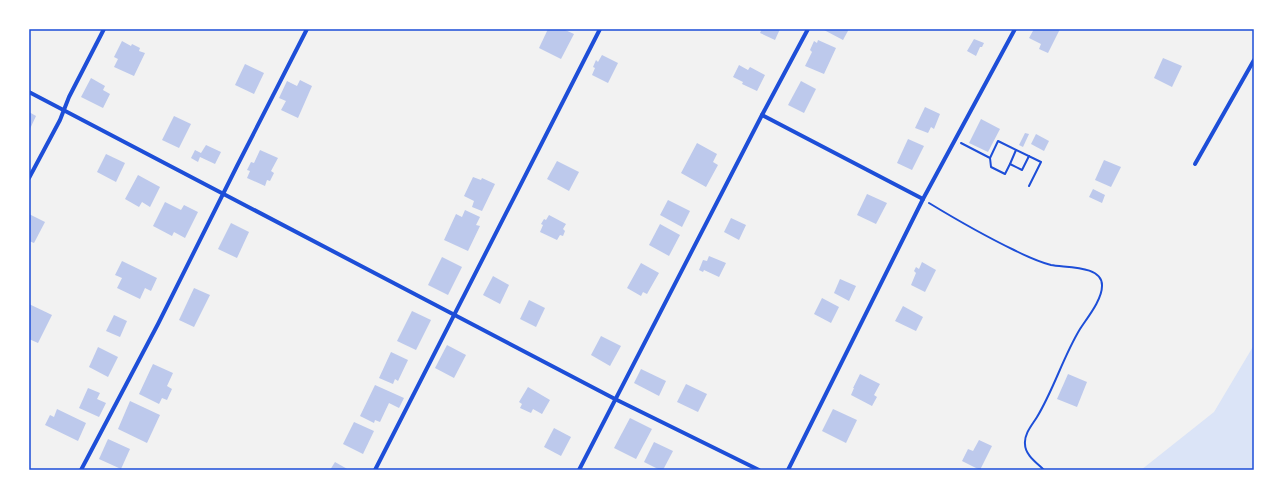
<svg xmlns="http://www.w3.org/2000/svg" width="1283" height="499" viewBox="0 0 1283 499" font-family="'PT Sans Narrow',sans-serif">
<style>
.green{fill:#dbe4f7}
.building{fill:#bdc9ec}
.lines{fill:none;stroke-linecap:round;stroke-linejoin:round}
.path{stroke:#1d4ed8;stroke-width:2}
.minor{stroke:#1d4ed8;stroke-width:4}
.neatline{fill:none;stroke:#1d4ed8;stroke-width:1.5}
</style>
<rect width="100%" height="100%" fill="#f2f2f2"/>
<path class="green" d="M1254,345V470H1141L1214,412Z"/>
<g class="building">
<path d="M548,29H563L574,34L561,59L539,48Z"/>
<path d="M762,29H780L775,40L760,33Z"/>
<path d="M825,29H849L843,40L824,30Z"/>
<path d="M1034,29H1060L1048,53L1039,49L1041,44L1029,38Z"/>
<path d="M974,39L984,43L982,47H980L976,56L967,51Z"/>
<path d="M818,40L836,48L824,74L805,66L812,52L810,50L814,41L817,43Z"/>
<path d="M122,41L131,46L132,44L140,48L139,51L145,53L134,76L114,67L118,59L114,57Z"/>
<path d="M602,55L618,63L608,83L592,75L595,68L593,67L596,60L598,62Z"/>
<path d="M1163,58L1182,66L1172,87L1154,78Z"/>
<path d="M245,64L264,73L254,94L235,85Z"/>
<path d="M739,65L748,70L750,67L765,75L757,91L742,84L743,82L733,77Z"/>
<path d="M91,78L105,86L103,90L110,94L103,108L81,97Z"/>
<path d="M300,80L312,86L298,118L281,110L286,101L279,98L287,81L297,86Z"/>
<path d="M801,81L816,89L804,113L788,105Z"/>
<path d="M925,107L940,114L934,129L931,127L928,133L915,128Z"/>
<path d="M29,112L36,116L29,131Z"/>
<path d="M174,116L191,124L179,148L162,140Z"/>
<path d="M981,119L1000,129L988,152L969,143Z"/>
<path d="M1025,133L1029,134L1023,147L1019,145Z"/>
<path d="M1036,134L1049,141L1044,151L1031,144Z"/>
<path d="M908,139L924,146L912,170L897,163Z"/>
<path d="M697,143L717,154L713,162L718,165L706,187L681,173Z"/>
<path d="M206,145L221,152L215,164L200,157L198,162L191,158L195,150L201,153Z"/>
<path d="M260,150L278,158L271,171L274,173L270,181L267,180L265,186L247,178L250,171L247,170L251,162L254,163Z"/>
<path d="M106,154L125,163L116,182L97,172Z"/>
<path d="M1104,160L1121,167L1111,187L1095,180Z"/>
<path d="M557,161L579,172L569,191L547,179Z"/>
<path d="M138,175L160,187L150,207L142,202L139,207L125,199Z"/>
<path d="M473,177L481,180L482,178L495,184L482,211L472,207L474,201L464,196Z"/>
<path d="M1093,189L1105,195L1102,203L1089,197Z"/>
<path d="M867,194L887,203L876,224L857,215Z"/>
<path d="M668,200L690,211L682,227L660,215Z"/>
<path d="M165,202L181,210L184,205L198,212L185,238L174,232L172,236L153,226Z"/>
<path d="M465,210L480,217L476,225L480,226L468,251L444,240L456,214L462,217Z"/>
<path d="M29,214L45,222L34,243L29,241Z"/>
<path d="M549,215L566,224L563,229L565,231L563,236L560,235L557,240L540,232L543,225L541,224L544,219L546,220Z"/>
<path d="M731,218L746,225L739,240L724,232Z"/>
<path d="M231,223L249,232L237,258L218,249Z"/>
<path d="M660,224L680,235L669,256L649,245Z"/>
<path d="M709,256L726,263L719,277L704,270L703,272L699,270L703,260L707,261Z"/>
<path d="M442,257L462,267L448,295L428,285Z"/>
<path d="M122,261L157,278L151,291L145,288L140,299L117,288L122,278L115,275Z"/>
<path d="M922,262L936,270L925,292L911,285L916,273L914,271L916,267L919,269Z"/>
<path d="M641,263L659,273L647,294L643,292L641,296L627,288Z"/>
<path d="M493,276L509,285L500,304L483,295Z"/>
<path d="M840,279L856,286L849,301L834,293Z"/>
<path d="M194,288L210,295L194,327L179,320Z"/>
<path d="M822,298L839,307L831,323L814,314Z"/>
<path d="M529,300L545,308L536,327L520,319Z"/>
<path d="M29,304L52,315L38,343L29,339Z"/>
<path d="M903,306L923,317L916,331L895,321Z"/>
<path d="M412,311L431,320L416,350L397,341Z"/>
<path d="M114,315L127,321L120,337L106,331Z"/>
<path d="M601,336L621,346L610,366L591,355Z"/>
<path d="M447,345L466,355L454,378L435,368Z"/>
<path d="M98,347L118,357L108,377L89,367Z"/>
<path d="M391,352L408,360L398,381L395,379L393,384L379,378Z"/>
<path d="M153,364L173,373L167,386L172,389L167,400L162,398L159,404L139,394Z"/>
<path d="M641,369L666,381L659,396L634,383Z"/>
<path d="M860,374L880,384L874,395L877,397L872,406L851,395L854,388H853Z"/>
<path d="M1068,374L1087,382L1077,407L1057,399Z"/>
<path d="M686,384L707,394L698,412L677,402Z"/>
<path d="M375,385L404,398L399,408L389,403L380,422L375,420L374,423L360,416Z"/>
<path d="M528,387L550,400L542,414L533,409L531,413L520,408L522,404L519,402Z"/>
<path d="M88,388L100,393L97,399L106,403L99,417L79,408Z"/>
<path d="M130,401L160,415L147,443L118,429Z"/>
<path d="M57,409L86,423L78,441L45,425L50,415L54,417Z"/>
<path d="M833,409L857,420L846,443L822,431Z"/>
<path d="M630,418L652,429L636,459L614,448Z"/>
<path d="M354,422L374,431L363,454L343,444Z"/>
<path d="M554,428L571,437L561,456L544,447Z"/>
<path d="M108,439L130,449L121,469L99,459Z"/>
<path d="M979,440L992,446L980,470L962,461L968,449L973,451Z"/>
<path d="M654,442L673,451L663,470H660L644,462Z"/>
<path d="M335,462L349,470H330Z"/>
</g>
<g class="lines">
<g class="path">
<path d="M961,143L990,158L991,167L1005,174L1010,164"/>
<path d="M1016,150L1010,164L1022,170L1029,156"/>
<path d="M990,158L998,141L1041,162L1029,186"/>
<path d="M929,203C957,220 985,236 1014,250C1026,256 1039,262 1051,265C1065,268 1103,265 1102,286C1102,300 1087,318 1080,329C1063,357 1054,389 1037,417C1032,425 1024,434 1025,444C1025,455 1037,463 1044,470"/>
</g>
<g class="minor">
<path d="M29,92L615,399L759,470"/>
<path d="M762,115L923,199"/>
<path d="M1195,164L1254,60"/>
<path d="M29,178L60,120L69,97L104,29"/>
<path d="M81,470L158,324L237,166L307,29"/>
<path d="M375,470L600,29"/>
<path d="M579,470L762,115L808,29"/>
<path d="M788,470L923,199L1015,29"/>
</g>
</g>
<rect width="1283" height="499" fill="none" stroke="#ffffff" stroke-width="60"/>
<rect x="30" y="30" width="1223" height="439" class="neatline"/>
</svg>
